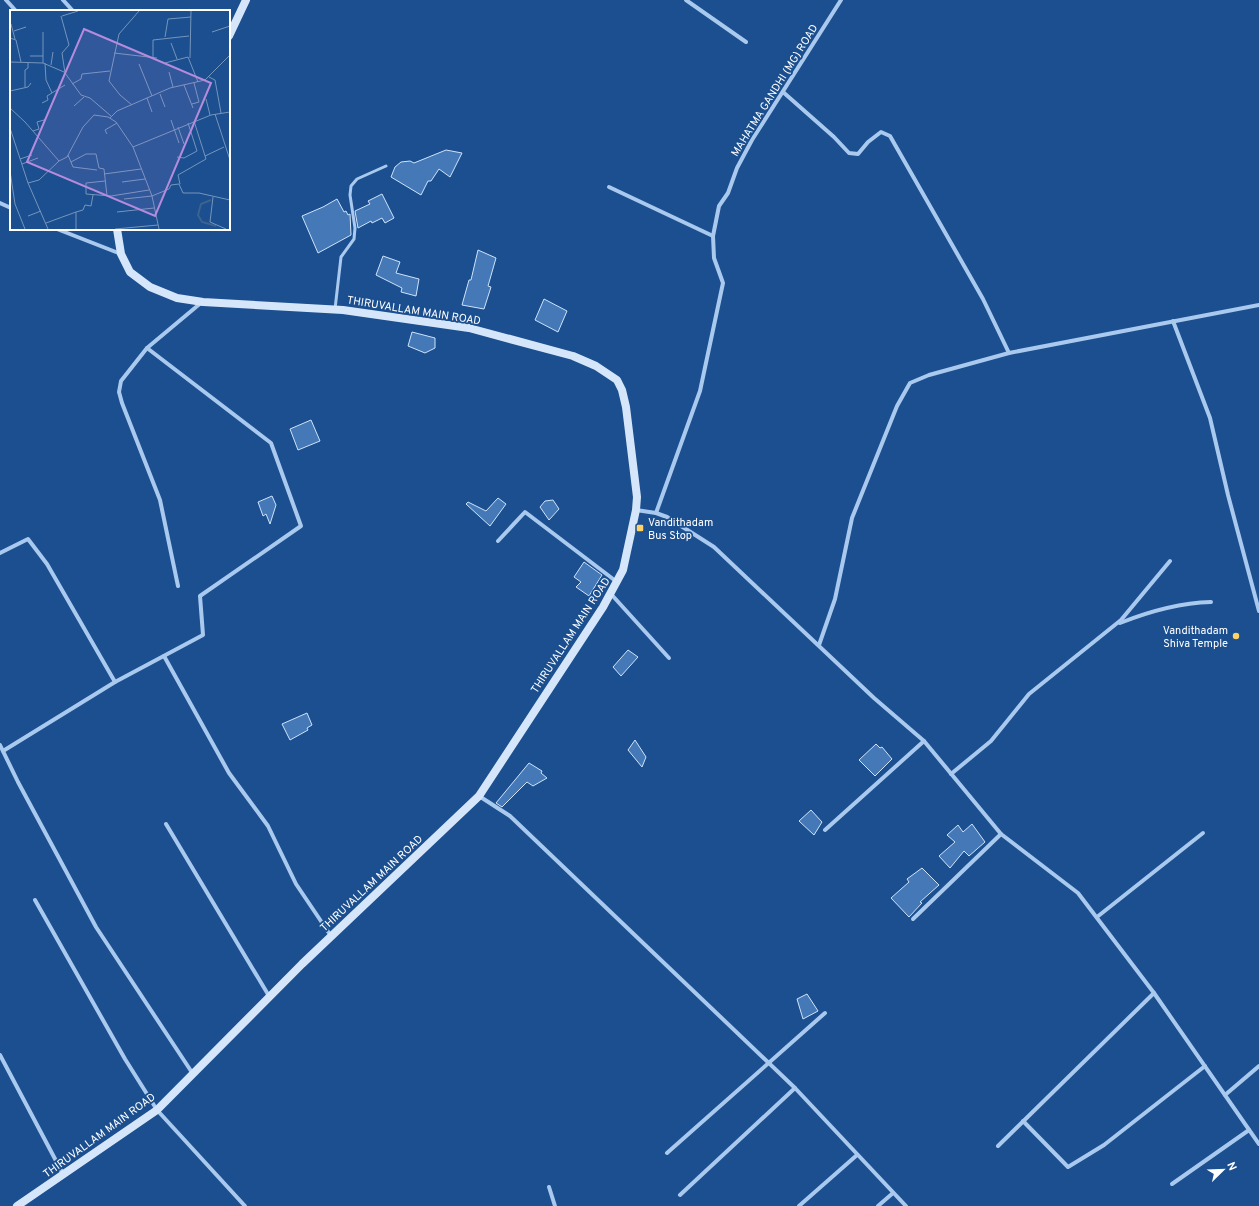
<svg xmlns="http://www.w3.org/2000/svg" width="1259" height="1206" viewBox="0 0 1259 1206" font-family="Overpass,sans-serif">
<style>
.building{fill:#4478b7;stroke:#cfe3fa}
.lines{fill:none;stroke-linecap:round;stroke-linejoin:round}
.lane{stroke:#a9c9ee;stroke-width:3}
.street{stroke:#a9c9ee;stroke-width:4}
.secondary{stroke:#d6e6fa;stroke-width:8}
.poi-dot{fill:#ffd166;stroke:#1b4f8f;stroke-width:1.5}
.labels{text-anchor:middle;stroke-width:3.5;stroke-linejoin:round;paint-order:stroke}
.street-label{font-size:11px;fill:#fff;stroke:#1b4f8f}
.poi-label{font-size:11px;fill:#fff;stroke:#1b4f8f;text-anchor:start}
.inset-river{fill:none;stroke:#3c6290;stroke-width:2}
.inset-road{fill:none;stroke:#7695bc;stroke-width:1}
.view{fill:#b68bdc;fill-opacity:0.15;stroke:#b68bdc;stroke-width:2}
.inset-edge{fill:none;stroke:#fff;stroke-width:2}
</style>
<rect width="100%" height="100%" fill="#1b4f8f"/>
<g class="building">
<path d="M446,150L462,153L450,177L439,169L431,181H428L421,195L391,177L395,167L401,162L410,161L414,163Z"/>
<path d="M382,194L394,218L385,223L382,218L372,223L371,221L358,228L355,211L370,204L368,201Z"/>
<path d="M337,199L344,212L346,211L348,215L350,214L351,235L318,253L302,216L323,207Z"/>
<path d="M478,250L496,258L488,286L491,287L484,309L462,305L469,280H471Z"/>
<path d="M383,256L400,262L396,273L419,279L416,296L401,292L402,288L376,275Z"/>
<path d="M544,299L567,311L558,332L535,320Z"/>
<path d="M412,332L435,338V348L425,353L408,346Z"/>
<path d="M311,420L320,441L298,450L290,429Z"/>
<path d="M272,496L276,505L270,524L266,514L263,516L258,502Z"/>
<path d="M498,498L506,504L490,526L466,504L468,502L486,511Z"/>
<path d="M553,500L559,509L549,520L540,507L545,501Z"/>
<path d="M584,562L602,575L589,596L576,587L581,582L574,577Z"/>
<path d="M628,650L638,657L621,676L613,667Z"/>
<path d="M307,713L312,725L307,728L308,730L290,740L282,724Z"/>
<path d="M635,740L646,757L642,767L628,750Z"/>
<path d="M876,744L880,748L882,747L892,759L875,776L859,760Z"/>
<path d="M529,763L542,771L541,773L547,778L533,786L527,782L502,807L496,803Z"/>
<path d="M811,810L822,822L814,835L799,821Z"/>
<path d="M972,824L985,842L969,856L964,851L950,868L939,856L955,842L947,835L958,825L963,832Z"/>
<path d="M922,868L939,885L920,902L922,903L909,917L891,898L909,882L907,879Z"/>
<path d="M807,994L818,1011L803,1019L797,999Z"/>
</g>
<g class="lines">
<path class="lane" d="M335,309L341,257L354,239L355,228L350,195L351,186L357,179L386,166"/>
<g class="street">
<path d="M6,0L16,11"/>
<path d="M63,0L73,11"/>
<path d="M686,0L746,42"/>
<path d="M783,92L834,137L849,153L858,154L868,142L881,132L890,136L983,299L1009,353"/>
<path d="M609,187L713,236"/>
<path d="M0,203L11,208"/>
<path d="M57,229L121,254"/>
<path d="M1173,321L1210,418L1228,495L1259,611"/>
<path d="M636,510L656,513L667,517L714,547L874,698L924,741L1001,834L1078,893L1154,993L1259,1144"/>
<path d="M656,513L700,391L723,283L714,258L713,236L719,206L728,193L737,168L752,140L841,0"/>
<path d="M498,541L525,512L617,582"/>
<path d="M0,553L28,539L47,564L115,682"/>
<path d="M178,586L160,500L122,403L119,392L121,381L147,348L202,302"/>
<path d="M611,594L669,658"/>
<path d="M1120,623C1150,611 1179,603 1211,602"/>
<path d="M819,645L835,599L852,518L897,406L910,383L929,375L1009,353L1259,305"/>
<path d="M164,656L229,773L268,826L296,884L331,936"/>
<path d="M0,745L18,782L96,927L193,1074"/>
<path d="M3,751L115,682L203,635L200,596L301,526L271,443L147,348"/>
<path d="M951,774L991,741L1029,694L1121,620L1170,561"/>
<path d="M479,796L510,816L795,1088L906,1206"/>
<path d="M166,824L269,996"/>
<path d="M825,830L924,741"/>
<path d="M35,900L125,1059L157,1110L245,1206"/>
<path d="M1097,917L1203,833"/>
<path d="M913,919L1001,834"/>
<path d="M0,1055L63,1174"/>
<path d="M1225,1095L1259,1066"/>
<path d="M1023,1121L1068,1167L1104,1145L1205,1066"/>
<path d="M998,1146L1154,993"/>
<path d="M667,1153L825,1013"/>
<path d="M1172,1184L1249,1130"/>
<path d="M549,1187L555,1206"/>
<path d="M680,1195L795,1088"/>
<path d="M799,1206L857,1155"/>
<path d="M878,1206L893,1193"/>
</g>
<g class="secondary">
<path d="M229,36L246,0"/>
<path d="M17,1206L157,1110L302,964L479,796L603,607L623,570L636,510L637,497L626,407L622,390L617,380L596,366L573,356L469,328L343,310L203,302L177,298L150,287L130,272L121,254L117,229"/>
</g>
</g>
<g class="poi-dot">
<rect x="636" y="524" width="8" height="8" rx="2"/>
<circle cx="1236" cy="636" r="4"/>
</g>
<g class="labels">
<g class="street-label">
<text transform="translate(774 90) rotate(-58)" y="4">MAHATMA GANDHI (MG) ROAD</text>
<text transform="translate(414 310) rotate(9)" y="4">THIRUVALLAM MAIN ROAD</text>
<text transform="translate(570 635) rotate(-57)" y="4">THIRUVALLAM MAIN ROAD</text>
<text transform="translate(371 883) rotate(-43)" y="4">THIRUVALLAM MAIN ROAD</text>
<text transform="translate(99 1135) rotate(-36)" y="4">THIRUVALLAM MAIN ROAD</text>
</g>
<g class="poi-label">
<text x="648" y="526">Vandithadam<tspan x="648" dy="13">Bus Stop</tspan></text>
<text x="1228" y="634" text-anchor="end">Vandithadam<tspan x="1228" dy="13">Shiva Temple</tspan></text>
</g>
</g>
<g transform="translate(10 10)">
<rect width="220" height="220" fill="#1b4f8f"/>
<path class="inset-river" d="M201,190L191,194L188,205L192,212L206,216"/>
<path class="inset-road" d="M51,6L59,35L52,43L55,63L71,85L80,88L101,106M52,6L68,1M1,14L5,29M4,21L16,17M202,22L220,16M155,27L158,9L181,7M0,28L6,30L11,52M161,33L167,49M104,43L147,48M20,46H33M143,47V30L179,26M180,48L181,1M0,52L33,53L54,62M33,53V22M35,53L36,70L42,83M155,53L178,47L188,72M129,54L142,86M41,55L43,42M159,62L163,77M199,67L205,70L211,103M62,74L71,69L72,64L100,61M174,75L183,98M15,77V60L18,58V52M0,81L18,77L21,73M150,84L155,97M137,88L142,102M196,89L200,105M32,93L38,90L37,86L55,75M182,94L189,92L184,73M122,95L110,85L99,71L109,24L129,1M64,96L74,87M0,98L15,112L49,151L57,147L73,117L84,105L98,107L106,112L123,137L142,186L149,219M205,104L220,150M100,108L107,101L160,78L195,70L220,45M161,110L169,133M168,117L174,134M0,118L18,173L38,219M23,121L29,119L27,112L34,110M97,124L95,120L107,113M123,137L201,105L220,102M58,145L63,157L87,160M195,146L214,137M167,147L174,148L187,141L178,113M10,149L22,145M61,152L76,144H86L89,158L94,159L97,186M12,154L28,148M0,161L5,194L15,219M94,164L131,159M95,171L76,173V184L101,186L139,180M112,172L135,169M18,173L29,170L49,151M170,174L168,165L196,149L184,111M203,187L200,212L216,219M114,189L142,186L159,179L161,175L169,174L173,183H189L220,190M107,202L144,198M18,206L31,201M36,213L66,202M66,219V202L73,200L75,195L81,196L83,185M105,219L148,215"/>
<path class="view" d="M74,19L201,73L145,206L17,152Z"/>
<rect width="220" height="220" class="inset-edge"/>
</g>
<g transform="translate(1223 1170) rotate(67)" stroke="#1b4f8f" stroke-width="3" paint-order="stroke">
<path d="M0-3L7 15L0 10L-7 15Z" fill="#ffffff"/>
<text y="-6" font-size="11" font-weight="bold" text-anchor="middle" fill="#ffffff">N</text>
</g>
</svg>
